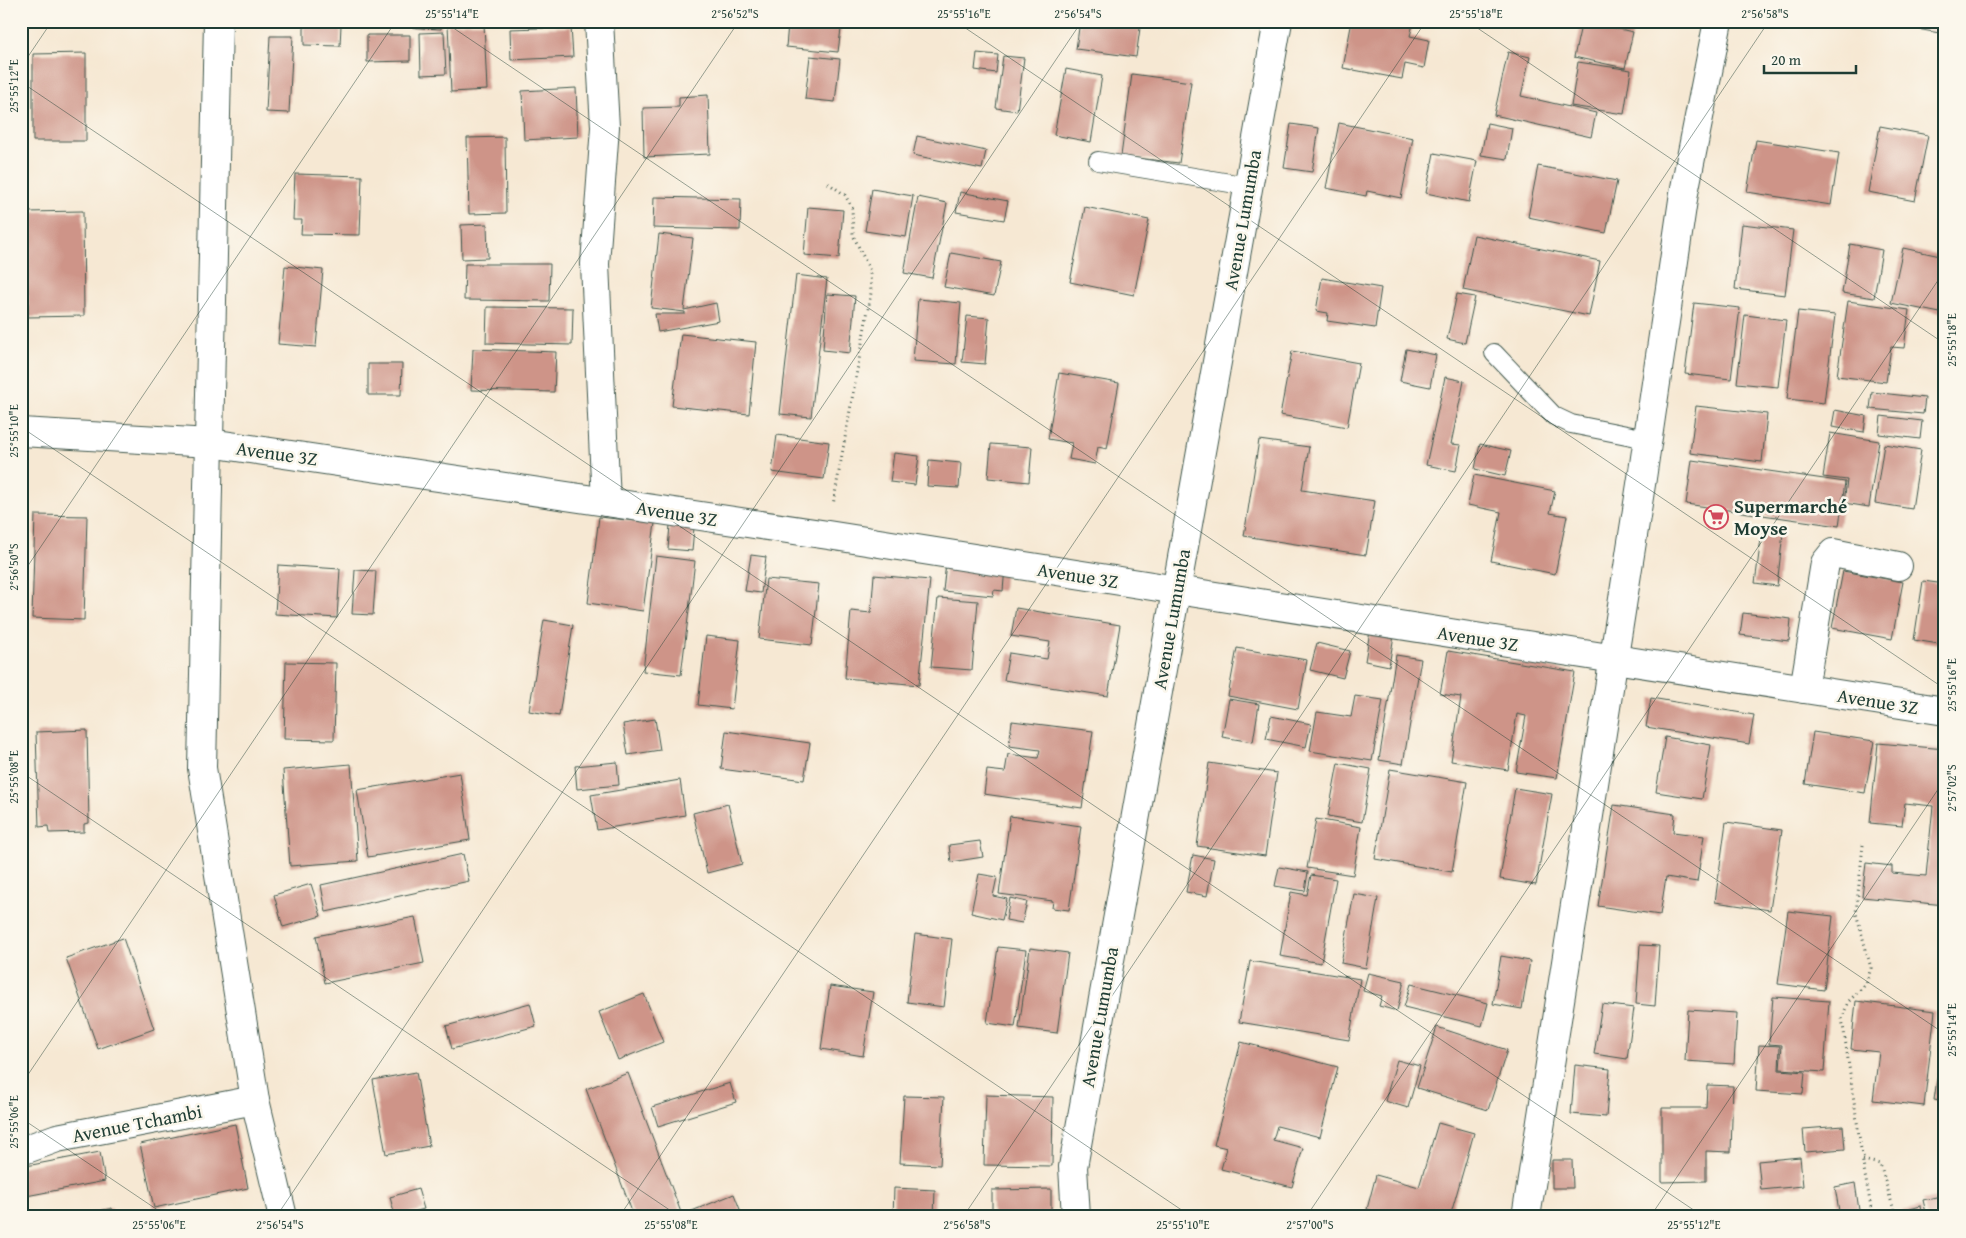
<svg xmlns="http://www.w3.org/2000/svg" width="1966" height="1238" viewBox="0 0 1966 1238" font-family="'Gentium Book Plus',serif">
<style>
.building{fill:#ce9488}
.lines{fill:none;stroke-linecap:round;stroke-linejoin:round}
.service-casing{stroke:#3f574c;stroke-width:20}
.minor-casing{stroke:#3f574c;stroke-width:30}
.tertiary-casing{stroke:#3f574c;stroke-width:30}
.primary-casing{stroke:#3f574c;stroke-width:30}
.path{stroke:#3f574c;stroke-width:3;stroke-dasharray:1 4;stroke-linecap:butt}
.service{stroke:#fff;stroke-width:18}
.minor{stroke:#fff;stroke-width:28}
.tertiary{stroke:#fff;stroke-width:28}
.primary{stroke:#fff;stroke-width:28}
.ticks{fill:none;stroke:#1f3d34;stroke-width:1;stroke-opacity:0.45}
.labels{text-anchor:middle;stroke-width:5;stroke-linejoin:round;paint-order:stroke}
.street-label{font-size:19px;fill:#1f3d34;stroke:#fbf7ec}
.poi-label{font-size:19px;font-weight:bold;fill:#1f3d34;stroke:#fbf7ec;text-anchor:start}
.neatline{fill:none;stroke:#1f3d34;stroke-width:2}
.ticks-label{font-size:12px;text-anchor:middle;fill:#1f3d34}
</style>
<rect width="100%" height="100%" fill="#fbf7ec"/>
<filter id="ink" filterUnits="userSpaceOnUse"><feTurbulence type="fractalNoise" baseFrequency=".02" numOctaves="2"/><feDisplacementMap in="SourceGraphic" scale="10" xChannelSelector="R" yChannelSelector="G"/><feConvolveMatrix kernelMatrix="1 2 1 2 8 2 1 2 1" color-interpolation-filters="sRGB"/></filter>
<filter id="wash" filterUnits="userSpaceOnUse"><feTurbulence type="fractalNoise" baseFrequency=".0096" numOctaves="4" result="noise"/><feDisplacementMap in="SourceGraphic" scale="20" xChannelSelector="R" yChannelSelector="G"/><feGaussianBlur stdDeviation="1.12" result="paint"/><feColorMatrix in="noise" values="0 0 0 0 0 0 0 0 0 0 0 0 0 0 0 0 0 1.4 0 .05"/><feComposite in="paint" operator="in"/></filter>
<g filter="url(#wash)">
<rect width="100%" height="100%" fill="#f6e8d3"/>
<g id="blocks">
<g class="building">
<path d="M268,21H301V25L268,24Z"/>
<path d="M362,21H442L441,29L362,25Z"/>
<path d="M1080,21H1141L1136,57L1076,49Z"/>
<path d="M1352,21H1400L1413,24L1410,36L1429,40L1424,68L1405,64L1402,79L1343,68Z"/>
<path d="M1582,21L1633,32L1625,68L1574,57Z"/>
<path d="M1901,21H1945V34L1900,26Z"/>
<path d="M484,23L487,90L451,92L448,24Z"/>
<path d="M304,24L341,25L340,46L304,45Z"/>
<path d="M788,24L841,29L838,52L786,47Z"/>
<path d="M571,27L573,57L511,60L510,29Z"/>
<path d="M444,32L446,74L421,75L420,33Z"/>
<path d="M367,35H410V61L367,62Z"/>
<path d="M270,36H293L289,113L266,112Z"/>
<path d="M1508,52L1530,57L1521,96L1596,113L1591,137L1494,115Z"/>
<path d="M86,53V141H33V54Z"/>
<path d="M977,53L998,55L996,73L975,70Z"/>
<path d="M810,56L840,59L835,102L805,99Z"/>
<path d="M1003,56L1024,58L1017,111L996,108Z"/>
<path d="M1578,62L1631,70L1624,114L1571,106Z"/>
<path d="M1066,69L1102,76L1091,142L1054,135Z"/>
<path d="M1132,74L1191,82L1179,163L1121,156Z"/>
<path d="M576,88L578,137L524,140L522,91Z"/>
<path d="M708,95L710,154L644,157L643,108L679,107V97Z"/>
<path d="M1339,123L1413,138L1401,198L1367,191L1366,196L1326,188Z"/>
<path d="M1487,123L1512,128L1507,159L1481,155Z"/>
<path d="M1291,124L1319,128L1312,172L1284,168Z"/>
<path d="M1880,126L1928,135L1915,201L1868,192Z"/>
<path d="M917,136L986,151L982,169L913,155Z"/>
<path d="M505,137L506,213L469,214L467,138Z"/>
<path d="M1756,140L1839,153L1831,205L1747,192Z"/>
<path d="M1944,145H1945V178L1939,177Z"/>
<path d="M1434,153L1477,161L1469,202L1426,193Z"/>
<path d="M1538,166L1617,181L1606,233L1528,217Z"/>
<path d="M295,174L362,176L360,235L301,234L302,220H293Z"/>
<path d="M872,189L913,196L906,237L865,231Z"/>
<path d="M960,192L1008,201L1004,220L956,212Z"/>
<path d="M654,197L741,199L740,230L653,228Z"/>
<path d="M918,197L947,203L932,278L904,273Z"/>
<path d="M808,207L843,210L839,258L804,255Z"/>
<path d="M1085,207L1149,220L1134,295L1070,282Z"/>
<path d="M83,211L84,316L28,317L27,212Z"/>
<path d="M487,224L488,258L462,259L461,225Z"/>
<path d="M1742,224L1793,230L1785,295L1735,289Z"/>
<path d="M659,234L693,238L684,310L716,303L719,321L658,332L655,314H685V312L651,308Z"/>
<path d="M1474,235L1600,261L1589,316L1463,290Z"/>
<path d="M1850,244L1882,250L1874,298L1842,293Z"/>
<path d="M1903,248L1945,257V290L1940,313L1891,303Z"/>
<path d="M951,253L1001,262L994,296L944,287Z"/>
<path d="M465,264H550L549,301L464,300Z"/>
<path d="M285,266L323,270L316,347L278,344Z"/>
<path d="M796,275L827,279L811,417L780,414Z"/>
<path d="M1322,278L1381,288L1375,328L1327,321L1328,313L1316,311Z"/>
<path d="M827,294L855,296L850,353L823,350Z"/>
<path d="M1457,294L1475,297L1465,343L1447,339Z"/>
<path d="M918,299L961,303L956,364L913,361Z"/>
<path d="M1848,301L1909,310L1904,348L1891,347L1886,382L1837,376Z"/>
<path d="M1694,303L1740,308L1731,379L1685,374Z"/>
<path d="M487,307L573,308L572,345L486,343Z"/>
<path d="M1798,311L1835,315L1824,403L1787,399Z"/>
<path d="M1745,315L1786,320L1778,387L1737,383Z"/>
<path d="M967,316L989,318L985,364L962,362Z"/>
<path d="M681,334L756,342L749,414L672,406Z"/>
<path d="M473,349L556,352L554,392L471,390Z"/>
<path d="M1406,349L1436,355L1430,387L1400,381Z"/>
<path d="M1292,351L1359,363L1347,427L1280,415Z"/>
<path d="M368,364H402L401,395H368Z"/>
<path d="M1059,373L1119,383L1107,449L1098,447L1095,464L1069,459L1072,443L1048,439Z"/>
<path d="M1445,377L1464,381L1451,444L1461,445L1456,471L1426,465Z"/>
<path d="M1872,392L1925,398L1923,414L1870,409Z"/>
<path d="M1696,406L1767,414L1762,462L1690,453Z"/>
<path d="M1835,410L1866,416L1864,432L1832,427Z"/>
<path d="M1881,416L1922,421L1920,439L1879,434Z"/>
<path d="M1830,433L1879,441L1869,507L1844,503L1847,480L1823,477Z"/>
<path d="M777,435L829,442L824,479L772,472Z"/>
<path d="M1259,440L1309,447L1302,490L1375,501L1366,555L1244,536Z"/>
<path d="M991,444L1032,447L1029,482L988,478Z"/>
<path d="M1480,444L1511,451L1505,476L1475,469Z"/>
<path d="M1884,444L1921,450L1912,509L1875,503Z"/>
<path d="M894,453L919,456L915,485L890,482Z"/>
<path d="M929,460L961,463L959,488L927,486Z"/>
<path d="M1692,460L1845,482L1839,526L1686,504Z"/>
<path d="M1474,475L1555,491L1550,513L1567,516L1555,574L1491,561L1501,512L1468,505Z"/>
<path d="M35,515L87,516L84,620L32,618Z"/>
<path d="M599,517L655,523L643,611L588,603Z"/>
<path d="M670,525L694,527L692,551L668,549Z"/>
<path d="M1762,531L1783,533L1777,586L1755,583Z"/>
<path d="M751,555L766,557L761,593L745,591Z"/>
<path d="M656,556L695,561L681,675L643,671Z"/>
<path d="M946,562L1005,567L1003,591L994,590L993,596L943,591Z"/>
<path d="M278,565L340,569L337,618L275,614Z"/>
<path d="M355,570L376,571L373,615L352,614Z"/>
<path d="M1843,571L1903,582L1892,639L1832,628Z"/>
<path d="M874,575L930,580L919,685L845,678L851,611L871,613Z"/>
<path d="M766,579L819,584L812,645L759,639Z"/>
<path d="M1923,581L1945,584V645L1914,640Z"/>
<path d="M938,598L978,601L972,670L931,667Z"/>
<path d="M1016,608L1120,625L1108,696L1004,680L1009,653L1047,659L1050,642L1011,636Z"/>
<path d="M1743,613L1791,619L1789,641L1740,635Z"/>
<path d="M544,620L573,625L559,716L529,711Z"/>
<path d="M1371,625L1395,629L1389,666L1365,661Z"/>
<path d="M706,636L740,640L732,709L698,705Z"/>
<path d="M1317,643L1350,651L1343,678L1310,670Z"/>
<path d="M1237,648L1307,660L1298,709L1228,696Z"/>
<path d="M1448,651L1575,672L1557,778L1516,772L1526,716L1517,714L1508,770L1451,761L1461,697L1440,694Z"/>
<path d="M1396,655L1421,659L1403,764L1379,760Z"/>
<path d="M286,662L336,663L334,740L284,739Z"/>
<path d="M1355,696L1383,700L1372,761L1310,751L1317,712L1351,717Z"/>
<path d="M1651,698L1754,715L1749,744L1646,727Z"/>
<path d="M1229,699L1259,704L1253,742L1222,737Z"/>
<path d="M1271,716L1311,724L1306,747L1266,739Z"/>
<path d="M655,719L660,750L628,755L623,724Z"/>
<path d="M1012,721L1093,731L1082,808L984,794L987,770L1005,772L1008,754L1038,758L1040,750L1009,746Z"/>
<path d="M87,730L89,823L84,824V832L49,833L48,826L39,827L36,732Z"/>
<path d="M726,731L810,743L804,780L721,769Z"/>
<path d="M1813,732L1874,741L1865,793L1805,784Z"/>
<path d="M1665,737L1711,745L1702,799L1656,792Z"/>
<path d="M1878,743L1945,749V905L1862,897L1866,863L1892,866V873L1926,876L1933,806L1905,803L1902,826L1870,823Z"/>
<path d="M617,762L619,785L577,789L575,766Z"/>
<path d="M1209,763L1277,773L1265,856L1197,846Z"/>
<path d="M1338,763L1371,769L1362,822L1328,816Z"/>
<path d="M351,764L358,861L290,866L283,770Z"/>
<path d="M1390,769L1467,782L1452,872L1375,859Z"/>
<path d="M460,773L470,840L368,857L357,790Z"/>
<path d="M680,780L685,815L597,830L591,795Z"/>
<path d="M1515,788L1552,794L1536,885L1500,879Z"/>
<path d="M728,804L742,864L707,873L693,813Z"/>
<path d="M1614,805L1675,814L1673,832L1704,836L1697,882L1666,877L1660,915L1598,906Z"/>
<path d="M1010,816L1081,826L1069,910L1052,908L1053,901L999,894Z"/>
<path d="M1316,819L1361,827L1353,875L1307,868Z"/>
<path d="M1726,822L1782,830L1770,910L1715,902Z"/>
<path d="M980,841L983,857L951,862L949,845Z"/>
<path d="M463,854L469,881L326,912L321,885Z"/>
<path d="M1193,855L1214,859L1207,896L1186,892Z"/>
<path d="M1279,867L1308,872L1305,891L1275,886Z"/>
<path d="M979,874L997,877L993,896L1007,899L1002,920L971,913Z"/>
<path d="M1311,875L1336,879L1321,963L1280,956L1291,892L1307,895Z"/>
<path d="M311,884L321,916L283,927L274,895Z"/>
<path d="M1354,894L1378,898L1366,968L1341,963Z"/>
<path d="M1010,898L1027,902L1022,923L1006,920Z"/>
<path d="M1788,911L1833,916L1824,990L1778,984Z"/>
<path d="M415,917L424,963L325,983L316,936Z"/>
<path d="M915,934L952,939L944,1007L907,1002Z"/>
<path d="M123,938L154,1029L98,1049L66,958Z"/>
<path d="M1640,945L1659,946L1655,1006L1636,1004Z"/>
<path d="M998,947L1026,950L1015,1027L987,1023Z"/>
<path d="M1030,948L1068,953L1057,1033L1019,1028Z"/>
<path d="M1501,956L1530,961L1522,1009L1493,1004Z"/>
<path d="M1250,961L1360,979L1349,1040L1239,1022Z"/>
<path d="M1368,973L1404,981L1397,1011L1379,1006L1382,996L1363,991Z"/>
<path d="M1411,984L1488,1003L1482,1026L1404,1007Z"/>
<path d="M830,986L873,992L863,1056L821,1049Z"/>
<path d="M644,994L663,1042L618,1060L599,1012Z"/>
<path d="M1773,997L1829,1001L1824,1072L1780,1069L1782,1045L1769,1044Z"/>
<path d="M1856,1001L1935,1011L1924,1106L1873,1100L1879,1052L1851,1049Z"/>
<path d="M530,1003L536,1026L452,1049L446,1026Z"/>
<path d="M1602,1004L1634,1008L1627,1059L1594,1054Z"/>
<path d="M1688,1010L1737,1013L1734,1064L1685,1061Z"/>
<path d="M1437,1027L1507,1050L1488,1110L1417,1088Z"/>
<path d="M1241,1042L1338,1067L1320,1137L1277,1126L1273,1140L1303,1148L1292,1187L1221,1169L1227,1148L1214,1145Z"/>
<path d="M1759,1045L1780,1046L1779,1070L1805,1072L1803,1094L1756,1091Z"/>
<path d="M1397,1060L1420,1066L1408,1108L1385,1101Z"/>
<path d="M1575,1065L1610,1069L1606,1117L1571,1114Z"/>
<path d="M1939,1066L1945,1067V1102L1934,1100Z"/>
<path d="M416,1072L429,1146L386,1154L373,1080Z"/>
<path d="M628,1073L682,1215L734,1194L743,1217H634L586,1089Z"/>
<path d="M730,1083L736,1102L658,1126L652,1107Z"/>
<path d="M1707,1085L1733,1086L1731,1152L1706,1151V1181L1662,1182V1108H1706Z"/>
<path d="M986,1095L1053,1097L1052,1166L984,1165Z"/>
<path d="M904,1096L944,1097L940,1165L900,1163Z"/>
<path d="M1438,1123L1474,1133L1450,1217H1394L1367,1209L1376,1175L1419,1187Z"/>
<path d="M235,1124L248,1188L154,1208L140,1144Z"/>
<path d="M1843,1126L1845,1149L1805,1152L1803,1129Z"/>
<path d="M100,1152L105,1181L21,1197V1167Z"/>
<path d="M1800,1157L1803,1186L1761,1190L1758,1161Z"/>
<path d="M1552,1160H1572L1573,1188H1552Z"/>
<path d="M1855,1183L1860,1217H1840L1835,1187Z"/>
<path d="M894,1188L935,1190L934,1217H893Z"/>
<path d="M418,1189L424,1209L395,1217L390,1197Z"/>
<path d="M1051,1189V1217H992V1190Z"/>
<path d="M1945,1195V1217H1927L1923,1200Z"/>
<path d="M1921,1206L1923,1217H1904L1902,1211Z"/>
<path d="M112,1208L114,1217H77V1216Z"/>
</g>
</g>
</g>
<g filter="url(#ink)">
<use href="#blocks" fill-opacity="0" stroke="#3f574c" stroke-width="1"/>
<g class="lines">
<defs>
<g id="service">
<path d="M1098,161L1248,186"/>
<path d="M1494,353L1554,416L1571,424L1647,439"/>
</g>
<g id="minor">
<path d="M599,21L605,127L595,264L606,502"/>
<path d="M210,443L828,535L1945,711"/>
<path d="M1804,689L1825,563L1833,553L1898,566"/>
<path d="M21,1151L57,1138L255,1100"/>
<path d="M1526,1217L1642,478L1684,193L1718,21"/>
</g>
<g id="tertiary">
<path d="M218,21L202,768L255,1100L283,1217"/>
<path d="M21,432L210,443"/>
</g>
<path id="primary" d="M1076,1217L1073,1167L1278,21"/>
</defs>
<use href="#service" class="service-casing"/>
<use href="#minor" class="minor-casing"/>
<use href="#tertiary" class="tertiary-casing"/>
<use href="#primary" class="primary-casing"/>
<g class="path">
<path d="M828,183L845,195L852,208L853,235L870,271L871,293L833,505"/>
<path d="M1863,845L1856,913L1871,968L1866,984L1848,1002L1842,1018L1864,1170L1873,1217"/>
<path d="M1863,1160L1880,1164L1896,1217"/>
</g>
<use href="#service" class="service"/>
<use href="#minor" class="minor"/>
<use href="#tertiary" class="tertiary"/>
<use href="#primary" class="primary"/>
</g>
</g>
<path class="ticks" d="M443,21L1945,1034M955,21L1945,689M1467,21L1945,344M21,67L52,21M21,82L1704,1217M21,427L1192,1217M21,576L396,21M21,772L680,1217M21,1085L739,21M21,1118L168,1217M276,1217L1082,21M619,1217L1426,21M963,1217L1769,21M1306,1217L1945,270M1650,1217L1945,779"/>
<defs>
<symbol id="supermarket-ring" viewBox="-11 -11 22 22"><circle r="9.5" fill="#fbf7ec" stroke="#d1495b" stroke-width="1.5"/><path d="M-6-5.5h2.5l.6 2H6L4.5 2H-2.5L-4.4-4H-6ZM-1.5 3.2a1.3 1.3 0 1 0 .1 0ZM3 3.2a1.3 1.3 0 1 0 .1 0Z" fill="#d1495b"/></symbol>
</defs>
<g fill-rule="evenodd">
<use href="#supermarket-ring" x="1702" y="503" width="28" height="28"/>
</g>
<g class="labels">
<g class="street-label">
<text transform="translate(1242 220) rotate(-80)" y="7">Avenue Lumumba</text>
<text transform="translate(277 453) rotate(8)" y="7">Avenue 3Z</text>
<text transform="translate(677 513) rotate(9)" y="7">Avenue 3Z</text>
<text transform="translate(1078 575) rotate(9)" y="7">Avenue 3Z</text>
<text transform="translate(1171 619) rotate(-80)" y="7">Avenue Lumumba</text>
<text transform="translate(1478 638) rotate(9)" y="7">Avenue 3Z</text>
<text transform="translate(1878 701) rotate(9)" y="7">Avenue 3Z</text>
<text transform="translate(1099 1017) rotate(-80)" y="7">Avenue Lumumba</text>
<text transform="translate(137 1123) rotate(-11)" y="7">Avenue Tchambi</text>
</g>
<g class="poi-label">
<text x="1734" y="513">Supermarché<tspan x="1734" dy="22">Moyse</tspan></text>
</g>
</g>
<rect width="1966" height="1238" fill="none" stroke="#fbf7ec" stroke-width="55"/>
<path d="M1764 65v8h92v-8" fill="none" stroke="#1f3d34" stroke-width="2.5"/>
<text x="1771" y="65" font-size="15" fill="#1f3d34" stroke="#fbf7ec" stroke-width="4" paint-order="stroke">20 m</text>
<rect x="28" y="28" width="1910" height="1182" class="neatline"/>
<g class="ticks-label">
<text x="452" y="18">25°55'14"E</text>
<text x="735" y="18">2°56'52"S</text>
<text x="964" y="18">25°55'16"E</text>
<text x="1078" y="18">2°56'54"S</text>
<text x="1476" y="18">25°55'18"E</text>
<text x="1765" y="18">2°56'58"S</text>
<text transform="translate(14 86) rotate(-90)" y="4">25°55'12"E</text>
<text transform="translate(1952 340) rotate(-90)" y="4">25°55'18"E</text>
<text transform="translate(14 431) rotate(-90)" y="4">25°55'10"E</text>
<text transform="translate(14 567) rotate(-90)" y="4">2°56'50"S</text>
<text transform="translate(1952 685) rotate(-90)" y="4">25°55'16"E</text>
<text transform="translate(14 777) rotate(-90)" y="4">25°55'08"E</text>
<text transform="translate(1952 788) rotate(-90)" y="4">2°57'02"S</text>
<text transform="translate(1952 1030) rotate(-90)" y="4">25°55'14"E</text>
<text transform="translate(14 1122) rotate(-90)" y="4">25°55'06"E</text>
<text x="159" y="1229">25°55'06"E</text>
<text x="280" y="1229">2°56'54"S</text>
<text x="671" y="1229">25°55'08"E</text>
<text x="967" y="1229">2°56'58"S</text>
<text x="1183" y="1229">25°55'10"E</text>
<text x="1310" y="1229">2°57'00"S</text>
<text x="1694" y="1229">25°55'12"E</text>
</g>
</svg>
